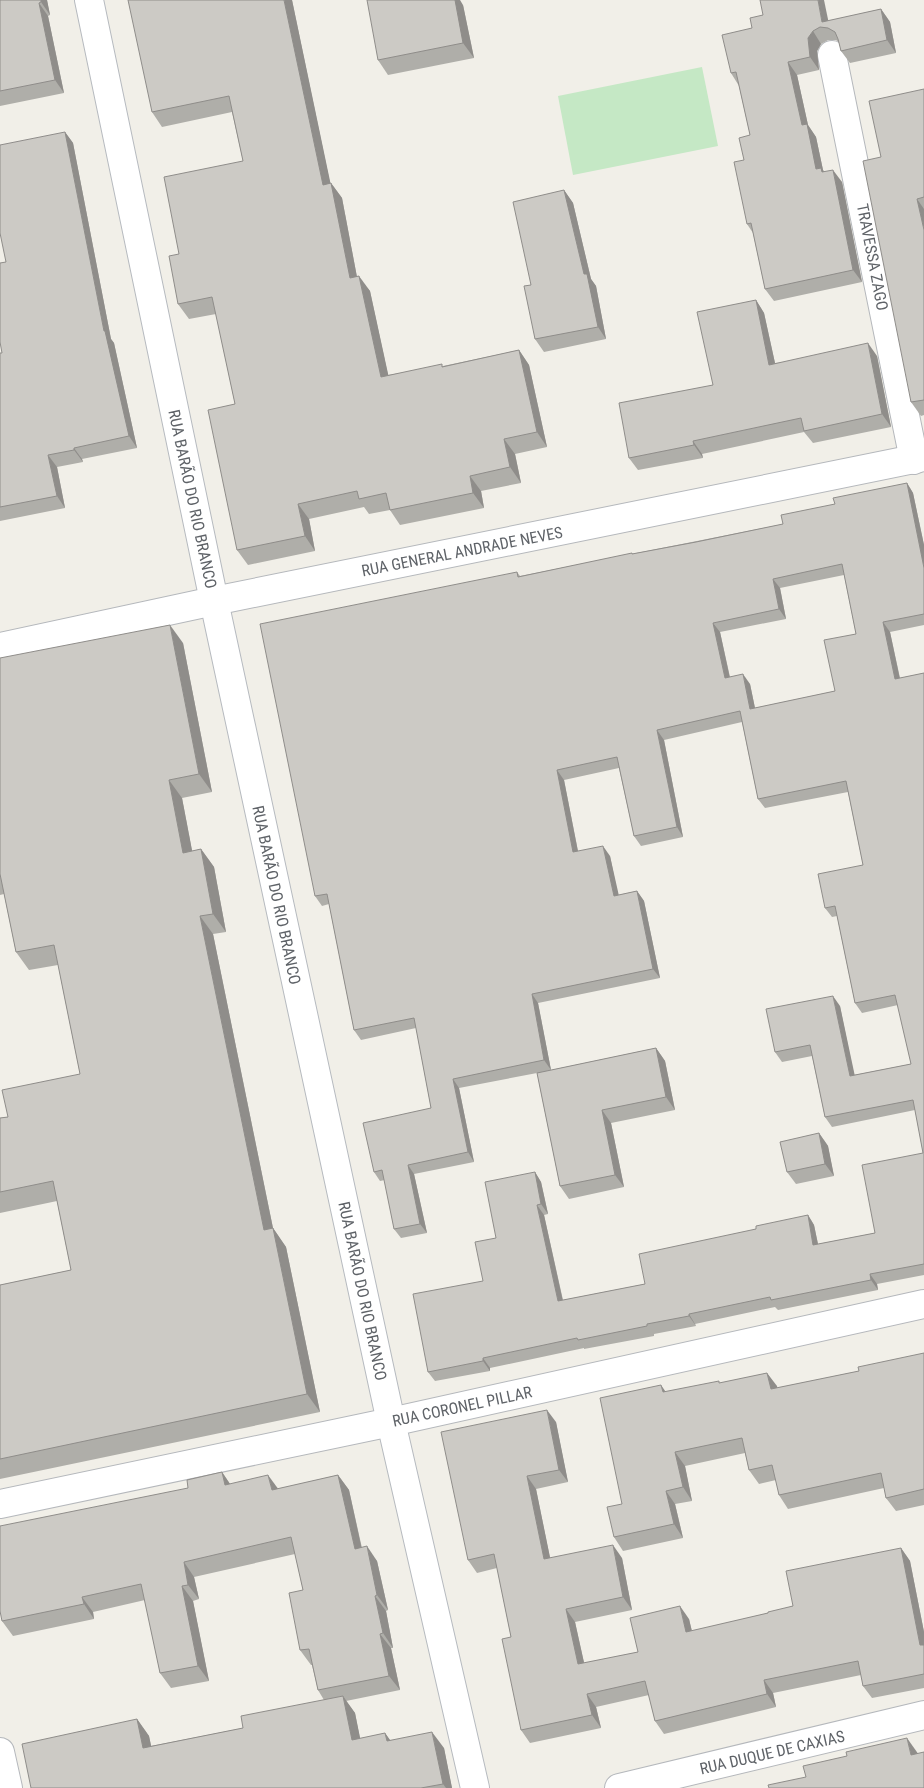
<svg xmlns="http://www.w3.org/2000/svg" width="924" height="1788" viewBox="0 0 924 1788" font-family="'Roboto Condensed',sans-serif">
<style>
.pitch{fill:#c5e8c5}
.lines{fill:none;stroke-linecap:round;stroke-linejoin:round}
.minor-casing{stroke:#b5b8bc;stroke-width:30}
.tertiary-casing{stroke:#b5b8bc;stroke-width:30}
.secondary-casing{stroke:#b6babf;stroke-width:30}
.minor{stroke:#fff;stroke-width:28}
.tertiary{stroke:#fff;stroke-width:28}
.secondary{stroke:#fff;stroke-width:28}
.wall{fill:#afaea9;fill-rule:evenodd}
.shaded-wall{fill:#8f8d8a}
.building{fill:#cccac5;stroke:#8f8d8a;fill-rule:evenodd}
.labels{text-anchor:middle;stroke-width:4.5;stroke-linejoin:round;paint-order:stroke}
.street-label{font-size:16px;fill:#5f6368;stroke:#fff}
</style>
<rect width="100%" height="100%" fill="#f1efe8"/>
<path class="pitch" d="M702,67L718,146L573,175L558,96Z"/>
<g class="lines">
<defs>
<g id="minor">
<path d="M832,55L914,460"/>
<path d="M214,601L924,457"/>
<path d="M0,1752L8,1788"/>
<path d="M619,1788L924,1715"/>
</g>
<g id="tertiary">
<path d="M0,647L214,601"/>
<path d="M0,1504L391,1422L924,1304"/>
</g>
<path id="secondary" d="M89,0L214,601L391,1422L475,1788"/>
</defs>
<use href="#minor" class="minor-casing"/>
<use href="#tertiary" class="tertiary-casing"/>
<use href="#secondary" class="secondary-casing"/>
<use href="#minor" class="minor"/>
<use href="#tertiary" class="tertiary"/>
<use href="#secondary" class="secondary"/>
</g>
<g class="wall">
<path d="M0,0H47L50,15L48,16L64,93L0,106Z"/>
<path d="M292,0L330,183H331L342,198L357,277L370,291L388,375L443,366L519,350L529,365L547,447L515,454L521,483L481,491L484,508L400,525L390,510L369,514L364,507L309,519L315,551L248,565L237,550L235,404L216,314L189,319L178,304L179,254L243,161L232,112L162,127L152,112Z"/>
<path d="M463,5L474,58L388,75L378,60Z"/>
<path d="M881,9L890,22L896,53L850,63L841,51L839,42L836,40H828L821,44L817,51L819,70L797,75L808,125L816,137L823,170L824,172L842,182L862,282L774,301L765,289L753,233L747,224L744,160L750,135L739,86L731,73L752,28L763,15L828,21Z"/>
<path d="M924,89V415L921,416L911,402L881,157Z"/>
<path d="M65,132L73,143L111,339L114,343L137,448L82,459L83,462L57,467L65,508L0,521V353H2L6,262Z"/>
<path d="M564,190L573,203L591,279L596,286L606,339L544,352L535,339L531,285Z"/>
<path d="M756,300L764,313L775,363L877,356L891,427L813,443L804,432L702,454L703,458L638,470L629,458L713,385Z"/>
<path d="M907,483L913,493L924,545V625L890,632L900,678L924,673V1275L877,1284L878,1290L778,1310L775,1307L695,1324L696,1326L654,1334V1336L584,1349V1348L490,1368V1371L435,1381L428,1372L483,1281L496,1238L535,1172L541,1182L548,1214L544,1215L563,1300L645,1284L756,1229L808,1215L814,1225L818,1244L875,1233L923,1153L915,1110L832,1127L825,1117L812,1056L782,1062L775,1052L840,1006L854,1075L911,1064L898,1005L862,1013L855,1003L837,916L832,917L825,908L863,865L848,792L765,808L758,799L742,722L664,740L683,837L641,846L634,836L619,768L564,780L578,851L610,856L618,895L637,891L644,901L660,978L538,1003L551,1070L656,1048L665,1061L675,1110L611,1123L624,1187L569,1199L560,1186L537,1073L459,1088L474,1162L414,1174L427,1233L401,1238L394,1229L385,1180L380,1181L374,1172L431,1108L416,1028L361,1040L354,1030L329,904L322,906L315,896L517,572L520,576L783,524L835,504ZM844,575L856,634L835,691L755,708L750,684L730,677L720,632L786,619L780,588Z"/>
<path d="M183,643L212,792L182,798L192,851L201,849L214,867L226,932L213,934L273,1228L286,1247L320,1412L0,1479V1285L71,1270L57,1201L0,1213V1118L8,1117L80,1074L58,965L29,970L16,952L4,894L0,895V658Z"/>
<path d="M819,1133L828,1146L834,1176L796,1184L787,1172Z"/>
<path d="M924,1353V1505L896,1511L886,1498L884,1488L788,1509L779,1495L776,1480L759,1484L749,1470L745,1453L685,1466L692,1501L675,1504L683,1538L623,1551L614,1537L622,1504L666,1392L720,1383L767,1373L777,1388L859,1371Z"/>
<path d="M556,1422L568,1482L536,1489L550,1558H622L632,1610L575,1622L584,1663L638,1652L689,1619L692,1631L768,1613L793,1606L901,1548L910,1561L924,1632V1688L872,1698L863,1686L861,1675L773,1693L776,1707L664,1734L655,1721L649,1695L596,1707L601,1728L530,1743L521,1730L511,1637L497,1568L477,1573L468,1560Z"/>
<path d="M222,1472L230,1484L278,1489L338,1475L349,1490L362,1548L377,1561L388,1610L386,1611L393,1648H391L400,1690L346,1701L355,1713L360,1739L385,1733L390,1740L444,1748L452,1788H31L137,1719L149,1736L151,1746L243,1728L324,1700L318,1690L312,1665H311L300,1650L303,1590L295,1554L194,1577L199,1599L193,1601L209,1681L171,1688L160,1673L145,1600L93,1612L94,1619L13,1636L2,1621L188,1488Z"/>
</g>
<g class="shaded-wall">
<path d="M41,0H47L50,15L41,2Z"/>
<path d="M284,0H292L334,200L323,185Z"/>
<path d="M452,0H460L463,5L474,58L463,43Z"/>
<path d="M818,0H824L830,29L822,22Z"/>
<path d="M39,3L48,16L64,93L55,80Z"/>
<path d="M881,9L890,22L896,53L887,40Z"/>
<path d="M813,31L821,44L817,51L819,70L810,57L808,38Z"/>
<path d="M788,62L797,75L808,125L816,137L823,170L830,180L816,169L802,125Z"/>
<path d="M65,132L73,143L111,339L114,343L137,448L129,436L104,331Z"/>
<path d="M833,170L842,182L862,282L853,270Z"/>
<path d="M331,183L342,198L360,293L350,278Z"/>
<path d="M564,190L573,203L591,279L596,286L606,339L598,327L584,274Z"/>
<path d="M917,199L924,209V230Z"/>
<path d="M359,276L370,291L392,392L381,377Z"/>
<path d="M756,300L764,313L778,377L769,365Z"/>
<path d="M868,343L877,356L891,427L882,414Z"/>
<path d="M519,350L529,365L547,447L537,432Z"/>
<path d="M504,439L515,454L521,483L510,467Z"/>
<path d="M693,441L702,454L703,458L694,445Z"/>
<path d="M74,448L82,459L83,462L74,450Z"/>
<path d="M48,455L57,467L65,508L57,496Z"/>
<path d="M470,476L481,491L484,508L473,493Z"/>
<path d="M907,483L913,493L924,545V568Z"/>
<path d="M298,504L309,519L315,551L305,536Z"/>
<path d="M773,579L780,588L786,619L779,609Z"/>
<path d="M883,622L890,632L902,689L895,679Z"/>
<path d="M713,623L720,632L732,688L725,678Z"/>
<path d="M170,625L183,643L212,792L199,774Z"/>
<path d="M743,674L750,684L757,718L750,709Z"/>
<path d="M657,730L664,740L683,837L677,827Z"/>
<path d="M557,770L564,780L580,862L573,852Z"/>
<path d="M169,780L182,798L196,871L183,853Z"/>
<path d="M603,846L610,856L621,905L614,896Z"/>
<path d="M201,849L214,867L226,932L213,914Z"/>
<path d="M637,891L644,901L660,978L653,969Z"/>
<path d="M200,916L213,934L277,1248L264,1230Z"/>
<path d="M532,994L538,1003L551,1070L544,1060Z"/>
<path d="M833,996L840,1006L857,1086L850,1076Z"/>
<path d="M656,1048L665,1061L675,1110L666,1097Z"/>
<path d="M453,1079L459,1088L474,1162L468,1152Z"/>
<path d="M602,1110L611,1123L624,1187L615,1175Z"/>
<path d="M819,1133L828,1146L834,1176L825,1164Z"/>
<path d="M408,1165L414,1174L427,1233L420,1224Z"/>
<path d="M535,1172L541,1182L548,1214L541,1204Z"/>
<path d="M537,1205L544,1215L565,1311L558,1301Z"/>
<path d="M808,1215L814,1225L820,1254L813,1245Z"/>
<path d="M273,1228L286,1247L320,1412L307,1394Z"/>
<path d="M870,1274L877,1284L878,1290L871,1280Z"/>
<path d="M689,1314L695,1324L696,1326L689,1316Z"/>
<path d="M483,1358L490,1368V1371L483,1361Z"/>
<path d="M767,1373L777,1386L780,1403L771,1389Z"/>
<path d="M661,1385L670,1398L663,1392Z"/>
<path d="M547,1410L556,1422L568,1482L559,1470Z"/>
<path d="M675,1452L685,1466L692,1501L683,1487Z"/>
<path d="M222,1472L232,1487L225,1485Z"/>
<path d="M268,1475L279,1490H272Z"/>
<path d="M338,1475L349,1490L365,1564L355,1549Z"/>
<path d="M527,1476L536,1489L553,1572L544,1559Z"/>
<path d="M666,1491L675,1504L683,1538L674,1524Z"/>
<path d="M613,1545L622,1558L632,1610L623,1597Z"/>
<path d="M367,1546L377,1561L388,1610L377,1595Z"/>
<path d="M901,1548L910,1561L924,1632V1651L920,1645Z"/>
<path d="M184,1562L194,1577L199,1599L188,1585Z"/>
<path d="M182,1586L193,1601L209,1681L198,1666Z"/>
<path d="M375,1596L386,1611L393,1648L383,1633Z"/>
<path d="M82,1597L93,1612L94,1619L84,1604Z"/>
<path d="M680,1606L689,1619L695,1645L686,1632Z"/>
<path d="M566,1609L575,1622L587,1676L578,1664Z"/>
<path d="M380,1634L391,1648L400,1690L389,1676Z"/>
<path d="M764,1680L773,1693L776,1707L767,1694Z"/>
<path d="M587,1694L596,1707L601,1728L592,1715Z"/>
<path d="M343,1696L355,1713L364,1757L352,1740Z"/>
<path d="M137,1719L149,1736L155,1764L143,1748Z"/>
<path d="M432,1732L444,1748L452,1788H446L443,1784Z"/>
<path d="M385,1733L397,1750L387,1741Z"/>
<path d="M907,1738L919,1755H911Z"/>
</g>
<g class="building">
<path d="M0,0H41V2L39,3L55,80L0,91Z"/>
<path d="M128,0H284L323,185L331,183L350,278L359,276L381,377L442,364V367L519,350L537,432L504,439L510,467L470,476L473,493L390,510L386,493L359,499L357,491L298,504L305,536L237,550L208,410L235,404L212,297L178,304L169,256L179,254L164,177L243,161L229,96L152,112Z"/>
<path d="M367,0H455L463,43L378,60Z"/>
<path d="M760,0H818L822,22L881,9L887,40L841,51L838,39L835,32L828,28L820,27L813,31L808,38L810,57L788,62L802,125L807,124L816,169L821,168L822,172L833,170L853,270L765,289L751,223L747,224L734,162L744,160L739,138L750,135L736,72L731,73L722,35L752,28L750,18L763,15Z"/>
<path d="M924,89V197L917,199L924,230V400L911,402L863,161L881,157L869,101Z"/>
<path d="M65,132L104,331H105L129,436L74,448V450L48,455L57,496L0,507V353H2L0,342V263L6,262L0,233V145Z"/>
<path d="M564,190L584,274H587L598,327L535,339L524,286L531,285L513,202Z"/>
<path d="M756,300L769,365L868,343L882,414L804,431L801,418L693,441L694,445L629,458L619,403L713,385L697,312Z"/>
<path d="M907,483L924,568V614L883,622L895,679L924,673V1264L870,1274L871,1280L771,1300L770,1297L689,1314V1316L647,1324V1326L578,1340L577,1338L483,1358V1361L428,1372L413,1294L483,1281L475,1242L496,1238L485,1182L535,1172L541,1204L537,1205L558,1301L645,1284L639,1254L756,1229V1226L808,1215L813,1245L875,1233L862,1165L923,1153L913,1100L825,1117L810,1045L775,1052L766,1009L833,996L850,1076L911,1064L895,995L855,1003L835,906L825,908L818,874L863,865L846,781L758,799L740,711L657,730L677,827L634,836L617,757L557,770L573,852L603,846L614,896L637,891L653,969L532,994L544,1060L453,1079L468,1152L408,1165L420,1224L394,1229L382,1170L374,1172L363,1123L431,1108L414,1018L354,1030L327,894L315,896L260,624L517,572L518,577L632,553V554L696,542L783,524L781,515L835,504L833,498ZM842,564L856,634L824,640L835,691L750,709L743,674L725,678L713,623L779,609L773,579Z"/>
<path d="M170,625L199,774L169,780L183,853L201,849L213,914L200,916L264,1230L273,1228L307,1394L0,1459V1285L71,1270L53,1181L0,1192V1118L8,1117L2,1090L80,1074L54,945L16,952L0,874V658Z"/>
<path d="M656,1048L666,1097L602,1110L615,1175L560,1186L537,1073Z"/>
<path d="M819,1133L825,1164L787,1172L780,1142Z"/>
<path d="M924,1353V1489L886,1498L881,1473L779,1495L772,1465L749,1470L742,1438L675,1452L683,1487L666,1491L674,1524L614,1537L607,1507L622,1504L600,1398L661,1385L663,1392L719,1381V1383L767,1373L771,1389L859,1371L858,1367Z"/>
<path d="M547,1410L559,1470L527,1476L544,1559L613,1545L623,1597L566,1609L578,1664L638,1652L630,1618L680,1606L686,1632L768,1613V1612L793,1606L786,1571L901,1548L920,1645H924V1674L863,1686L858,1661L764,1680L767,1694L655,1721L645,1681L587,1694L592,1715L521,1730L502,1639L511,1637L494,1554L468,1560L441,1432Z"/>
<path d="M222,1472L225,1485L268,1475L272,1490L338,1475L355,1549L367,1546L377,1595L375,1596L383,1633L380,1634L389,1676L318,1690L309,1649L300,1650L289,1593L303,1590L291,1537L184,1562L188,1585L182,1586L198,1666L160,1673L141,1584L82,1597L84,1604L2,1621L0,1611V1526L188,1488L187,1480Z"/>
<path d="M343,1696L352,1740L385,1733L387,1741L432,1732L443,1784L421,1788H31L22,1744L137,1719L143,1748L243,1728L241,1716Z"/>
<path d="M907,1738L911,1755L924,1752V1788H769L768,1785L806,1777L803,1766L847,1756L846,1752Z"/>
</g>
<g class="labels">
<g class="street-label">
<text transform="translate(873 257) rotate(79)" y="6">TRAVESSA ZAGO</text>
<text transform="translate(193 499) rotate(78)" y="6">RUA BARÃO DO RIO BRANCO</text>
<text transform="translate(462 551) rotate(-11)" y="6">RUA GENERAL ANDRADE NEVES</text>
<text transform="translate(277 895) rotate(78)" y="6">RUA BARÃO DO RIO BRANCO</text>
<text transform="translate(363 1291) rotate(78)" y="6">RUA BARÃO DO RIO BRANCO</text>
<text transform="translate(462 1406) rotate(-12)" y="6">RUA CORONEL PILLAR</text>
<text transform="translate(772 1752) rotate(-13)" y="6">RUA DUQUE DE CAXIAS</text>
</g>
</g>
</svg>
